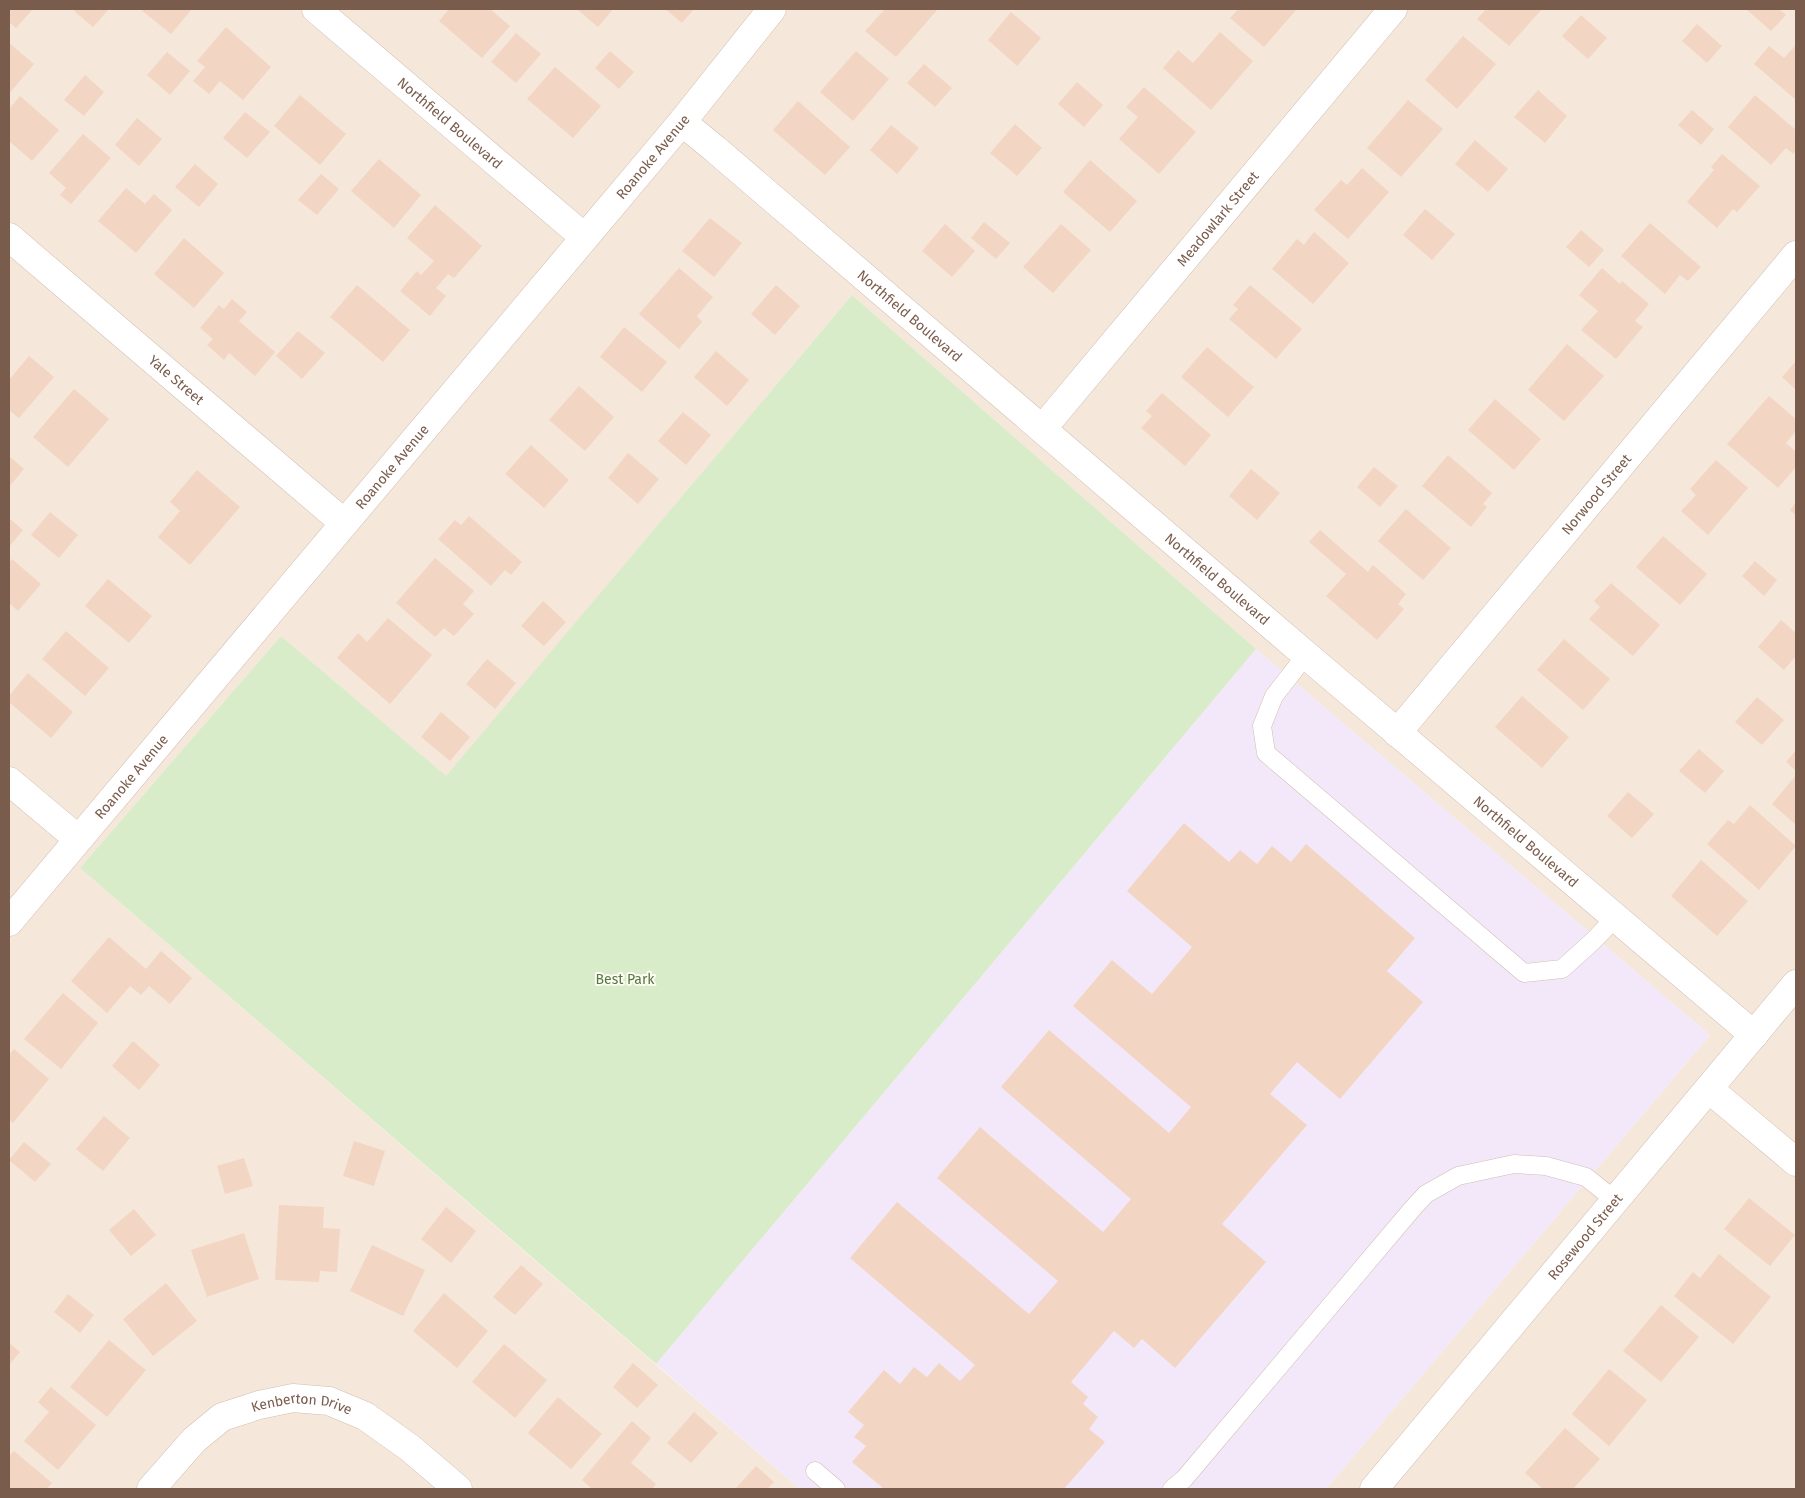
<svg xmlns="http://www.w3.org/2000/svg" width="1805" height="1498" viewBox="0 0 1805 1498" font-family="'Fira Sans',sans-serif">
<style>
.residential{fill:#f5e8da}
.education{fill:#f3e8fa}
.green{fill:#d8ecc9}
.building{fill:#f3d5c3}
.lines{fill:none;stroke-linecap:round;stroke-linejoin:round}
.service-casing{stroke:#d1beb0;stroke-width:19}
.minor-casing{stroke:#d1beb0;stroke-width:29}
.service{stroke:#fff;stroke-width:18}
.minor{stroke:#fff;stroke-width:28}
.labels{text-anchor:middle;stroke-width:4;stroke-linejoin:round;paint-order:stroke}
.street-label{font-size:14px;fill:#7a5c4d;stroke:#fffaf3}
.park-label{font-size:14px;fill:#537a41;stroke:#fffaf3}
</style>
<rect width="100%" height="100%" fill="#fdf6ec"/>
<path class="residential" d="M9,9H1796V1489H1326L1710,1035L1256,649L852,295L446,777L281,636L80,868L800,1489H9Z"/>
<path class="education" d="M1256,649L1710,1035L1326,1489H800L656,1364Z"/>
<path class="green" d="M852,295L1256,649L656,1364L80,868L281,636L446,776Z"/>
<g class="building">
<path d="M9,9H33L16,28L9,22Z"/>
<path d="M76,9H109L93,27L74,11Z"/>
<path d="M140,9H192L171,34Z"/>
<path d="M449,9H490L510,26L482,58L439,21Z"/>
<path d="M577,9H613L598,27Z"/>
<path d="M665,9H694L682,23Z"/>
<path d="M885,9H938L896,57L865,31Z"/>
<path d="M1238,9H1297L1264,47L1230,18Z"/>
<path d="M1486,9H1542L1509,46L1477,19Z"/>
<path d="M1746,9H1779L1786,15L1771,31Z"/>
<path d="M1011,12L1041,38L1017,66L988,40Z"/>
<path d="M1581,15L1607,38L1588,59L1562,36Z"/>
<path d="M1697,24L1722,46L1707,63L1682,41Z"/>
<path d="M226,27L271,67L243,100L220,81L209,94L193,81L205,67L197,61Z"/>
<path d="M1220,32L1253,61L1211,110L1163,68L1178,50L1193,63Z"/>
<path d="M516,33L541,54L516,83L491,62Z"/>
<path d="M1463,36L1496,64L1457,109L1425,80Z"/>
<path d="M9,43L34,64L9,94Z"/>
<path d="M1796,45V100L1754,64L1769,46L1784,58Z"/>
<path d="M610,51L634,72L619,89L595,68Z"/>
<path d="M856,51L889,79L853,121L820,92Z"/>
<path d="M167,52L190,71L170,95L147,75Z"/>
<path d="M924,64L952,88L935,107L907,83Z"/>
<path d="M555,67L601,106L573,138L527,99Z"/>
<path d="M85,75L104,92L84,116L64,100Z"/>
<path d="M1077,82L1103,105L1084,127L1058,104Z"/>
<path d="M1144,87L1196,132L1159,174L1119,139L1138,117L1126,107Z"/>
<path d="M1538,90L1567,116L1545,143L1514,117Z"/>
<path d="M300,95L346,134L320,165L274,126Z"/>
<path d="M1755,95L1796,130V150L1793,154L1786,148L1771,165L1728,127Z"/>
<path d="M20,96L59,130L32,161L9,141V109Z"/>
<path d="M1408,100L1443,129L1401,177L1367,148Z"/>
<path d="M798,101L850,147L825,175L773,130Z"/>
<path d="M1692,110L1714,129L1701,145L1678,125Z"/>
<path d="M245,112L270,132L247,158L223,138Z"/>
<path d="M137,118L162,139L139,166L115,145Z"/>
<path d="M1015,124L1042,148L1017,176L990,153Z"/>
<path d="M891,125L919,148L897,174L870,150Z"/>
<path d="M83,134L111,158L71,204L60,195L66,188L49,173Z"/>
<path d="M1475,140L1508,169L1488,192L1455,164Z"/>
<path d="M1722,154L1760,186L1737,212L1733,209L1717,228L1687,202L1714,170L1711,167Z"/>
<path d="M379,159L421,195L394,228L351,191Z"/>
<path d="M1090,160L1137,201L1110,232L1063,192Z"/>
<path d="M195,164L218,184L199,207L175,187Z"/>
<path d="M1362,168L1389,192L1348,239L1314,210L1341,180L1347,185Z"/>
<path d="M321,174L339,189L317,215L298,200Z"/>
<path d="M126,188L145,204L154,194L172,210L136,253L98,221Z"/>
<path d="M435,205L482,246L454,278L448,274L436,288L446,296L430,316L400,291L417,271L421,275L434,261L407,238Z"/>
<path d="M1425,209L1455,234L1432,260L1403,235Z"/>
<path d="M710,218L742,243L714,277L682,251Z"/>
<path d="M984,222L1010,243L996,259L971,238Z"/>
<path d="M1650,223L1701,267L1688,281L1680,275L1665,294L1621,256Z"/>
<path d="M945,224L975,251L952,277L922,251Z"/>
<path d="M1061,224L1091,250L1053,293L1023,267Z"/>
<path d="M1581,230L1604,250L1589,267L1566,247Z"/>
<path d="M1314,232L1349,263L1313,304L1272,269L1297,239L1304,245Z"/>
<path d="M184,238L224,273L194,308L154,274Z"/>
<path d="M679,268L713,297L697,316L702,322L679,349L639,314Z"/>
<path d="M1602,268L1620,284L1622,281L1649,304L1635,321L1643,327L1616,359L1581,330L1598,311L1579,295Z"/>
<path d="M357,285L410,330L383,362L330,317Z"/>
<path d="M776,285L800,306L775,335L751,314Z"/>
<path d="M1250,285L1302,329L1276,359L1229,319L1238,309L1233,305Z"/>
<path d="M232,299L247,312L239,321L275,352L255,376L229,353L224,360L207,345L213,339L200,328L219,305L224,309Z"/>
<path d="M624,327L667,362L642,392L600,357Z"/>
<path d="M298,331L325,353L302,379L276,356Z"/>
<path d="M1567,344L1604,376L1564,421L1528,390Z"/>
<path d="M1207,347L1254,387L1228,417L1181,377Z"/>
<path d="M716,351L749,380L727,406L694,377Z"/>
<path d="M29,356L54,377L19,418L9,410V380Z"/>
<path d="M1796,361V390L1782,377Z"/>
<path d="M579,386L614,417L585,451L549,420Z"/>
<path d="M74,389L109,419L68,467L33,437Z"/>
<path d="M1162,393L1211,435L1185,466L1141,428L1152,416L1146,411Z"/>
<path d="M1769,396L1796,419V431L1786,443L1796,452V467L1778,488L1727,444Z"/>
<path d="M1495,399L1541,439L1514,470L1468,430Z"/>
<path d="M683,412L711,435L686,465L658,441Z"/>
<path d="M531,445L569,480L544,508L505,474Z"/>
<path d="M628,453L659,479L638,504L608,478Z"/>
<path d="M1448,455L1492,493L1483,504L1487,507L1471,527L1422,486Z"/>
<path d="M9,456L24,469L9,487Z"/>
<path d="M1716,460L1748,488L1708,535L1681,511L1696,495L1690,489Z"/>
<path d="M1374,467L1398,486L1380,507L1357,487Z"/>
<path d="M1251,469L1280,493L1257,520L1229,496Z"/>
<path d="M197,470L240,507L190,565L158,537L180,511L170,502Z"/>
<path d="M1796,502V516L1790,510Z"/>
<path d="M1406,509L1451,548L1423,580L1378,541Z"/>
<path d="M50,512L78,535L59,558L31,535Z"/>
<path d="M469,516L522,562L511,575L505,570L491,586L438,539L455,520L461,525Z"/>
<path d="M9,518L23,530L9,547Z"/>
<path d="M1320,530L1368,572L1373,565L1406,594L1398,604L1404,609L1377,640L1326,596L1346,574L1309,542Z"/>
<path d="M1663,536L1707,574L1680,605L1636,567Z"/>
<path d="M435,558L474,591L463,604L474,614L454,636L444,628L435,637L396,603Z"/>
<path d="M12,559L41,584L18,611L9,603V563Z"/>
<path d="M1755,561L1777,580L1764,596L1742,576Z"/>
<path d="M108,579L152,616L129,643L85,606Z"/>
<path d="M1611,583L1660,625L1633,656L1589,619L1600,607L1594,601Z"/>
<path d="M543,601L566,622L544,646L521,626Z"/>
<path d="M388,618L432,655L390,704L337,658L358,633L367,642Z"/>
<path d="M1781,620L1796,633V656L1784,670L1758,647Z"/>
<path d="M66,631L109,668L85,696L42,659Z"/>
<path d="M1564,639L1610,679L1583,710L1537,670Z"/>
<path d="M487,659L516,683L495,709L466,684Z"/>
<path d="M28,673L73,712L51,738L9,702V696Z"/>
<path d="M1522,696L1569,737L1542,768L1495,727Z"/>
<path d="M1757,697L1784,720L1762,745L1735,722Z"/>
<path d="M441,712L470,737L450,761L421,737Z"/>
<path d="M1699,749L1724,771L1705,793L1679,771Z"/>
<path d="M1796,750V771L1786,762Z"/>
<path d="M1796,775V825L1772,804Z"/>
<path d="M1628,792L1654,814L1632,838L1607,816Z"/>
<path d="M1750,805L1796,846L1759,890L1707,844L1728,820L1734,824Z"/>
<path d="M1184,823L1229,862L1240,850L1257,864L1272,846L1291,862L1306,844L1415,938L1387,971L1423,1002L1340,1099L1297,1062L1270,1094L1307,1125L1222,1224L1266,1262L1175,1368L1142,1339L1134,1348L1114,1331L1071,1382L1088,1397L1083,1404L1098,1417L1089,1429L1105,1442L1064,1489H884L852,1462L866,1446L854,1437L864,1425L848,1412L884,1370L900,1384L914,1367L927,1377L939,1363L960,1381L975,1365L850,1258L897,1202L1029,1314L1058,1281L937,1178L980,1127L1103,1232L1131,1199L1001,1087L1049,1030L1169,1133L1191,1107L1073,1006L1112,960L1152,994L1192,947L1127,891Z"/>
<path d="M1701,860L1748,901L1717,936L1671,896Z"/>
<path d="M109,937L146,969L161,951L192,978L170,1004L149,986L141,995L130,986L107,1013L71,981Z"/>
<path d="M63,993L98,1023L61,1069L24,1039Z"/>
<path d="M133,1041L160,1065L139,1090L112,1066Z"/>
<path d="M14,1049L49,1079L13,1123L9,1120V1055Z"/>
<path d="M104,1116L130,1138L103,1171L76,1149Z"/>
<path d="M354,1141L385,1151L374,1186L343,1176Z"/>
<path d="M24,1142L51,1164L35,1182L9,1160Z"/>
<path d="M244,1158L253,1186L225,1194L217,1166Z"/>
<path d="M1749,1198L1795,1235L1770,1266L1724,1229Z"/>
<path d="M279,1205L324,1207L323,1228L340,1229L337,1272L320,1271L319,1282L275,1280Z"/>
<path d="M446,1207L476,1231L451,1263L421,1239Z"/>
<path d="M134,1209L156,1235L131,1256L109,1230Z"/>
<path d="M244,1233L259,1279L207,1297L191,1250Z"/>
<path d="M372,1245L425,1270L403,1316L350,1291Z"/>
<path d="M1719,1254L1771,1297L1733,1344L1674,1296L1693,1272L1700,1278Z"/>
<path d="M521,1265L543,1284L515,1315L493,1297Z"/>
<path d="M166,1283L197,1321L153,1356L123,1319Z"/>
<path d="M444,1293L488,1331L457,1368L413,1331Z"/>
<path d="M68,1294L94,1315L80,1333L54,1312Z"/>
<path d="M1661,1305L1699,1337L1661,1382L1623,1351Z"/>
<path d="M109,1340L146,1370L107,1417L70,1387Z"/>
<path d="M9,1343L20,1352L9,1365Z"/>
<path d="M504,1344L547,1380L515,1418L472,1382Z"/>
<path d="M633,1363L658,1385L637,1408L613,1387Z"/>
<path d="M1609,1369L1647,1400L1609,1446L1572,1414Z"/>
<path d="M51,1387L96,1425L58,1470L24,1441L49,1412L38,1402Z"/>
<path d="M558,1397L602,1434L571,1469L528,1433Z"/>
<path d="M694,1412L718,1433L691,1463L667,1443Z"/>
<path d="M632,1421L651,1438L631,1463L656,1484L652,1489H592L582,1480Z"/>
<path d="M1565,1428L1600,1459L1573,1489H1543L1525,1473Z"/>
<path d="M14,1451L52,1483L47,1489H9V1456Z"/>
<path d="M756,1466L774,1482L767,1489H735Z"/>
</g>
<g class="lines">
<defs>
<g id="service">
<path d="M1306,655L1274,696L1262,726L1266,753L1524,973L1562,969L1593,941L1615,918"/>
<path d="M815,1471L836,1489"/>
<path d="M1172,1489L1184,1479L1413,1208L1426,1194L1458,1176L1514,1164L1546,1166L1586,1177L1616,1201"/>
</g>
<g id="minor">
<path id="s1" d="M316,9L584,237"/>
<path id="s2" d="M682,122L715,149L1306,655L1754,1035"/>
<path id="s3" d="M9,237L344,523"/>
<path id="s4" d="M1042,429L1393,9"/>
<path id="s5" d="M1397,733L1796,255"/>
<path d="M9,781L78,839"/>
<path id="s6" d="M9,922L682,122L772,9"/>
<path d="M1709,1089L1796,1162"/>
<path id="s7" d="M151,1489L194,1440L222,1417L259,1405L293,1398L329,1401L365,1416L410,1448L458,1489"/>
<path id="s8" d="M1374,1489L1796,984"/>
</g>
</defs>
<use href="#service" class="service-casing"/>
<use href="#minor" class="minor-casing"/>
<use href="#service" class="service"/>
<use href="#minor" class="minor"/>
</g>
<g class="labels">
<g class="street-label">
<text dy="5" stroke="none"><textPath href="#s1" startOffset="176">Northfield Boulevard</textPath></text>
<text dy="5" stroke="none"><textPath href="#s6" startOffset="1000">Roanoke Avenue</textPath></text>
<text dy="5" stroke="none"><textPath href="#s4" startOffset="274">Meadowlark Street</textPath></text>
<text dy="5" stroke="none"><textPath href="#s2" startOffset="299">Northfield Boulevard</textPath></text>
<text dy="5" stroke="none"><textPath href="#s3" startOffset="220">Yale Street</textPath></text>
<text dy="5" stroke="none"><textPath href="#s6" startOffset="595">Roanoke Avenue</textPath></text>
<text dy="5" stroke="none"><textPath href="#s5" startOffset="311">Norwood Street</textPath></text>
<text dy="5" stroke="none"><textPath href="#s2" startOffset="704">Northfield Boulevard</textPath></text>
<text dy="5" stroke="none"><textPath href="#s6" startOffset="190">Roanoke Avenue</textPath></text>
<text dy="5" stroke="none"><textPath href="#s2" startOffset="1109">Northfield Boulevard</textPath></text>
<text dy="5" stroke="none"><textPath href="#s8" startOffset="329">Rosewood Street</textPath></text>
<text dy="5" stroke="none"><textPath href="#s7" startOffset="184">Kenberton Drive</textPath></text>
</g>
<g class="park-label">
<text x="625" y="984">Best Park</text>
</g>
</g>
<rect width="1805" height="1498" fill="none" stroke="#7a5c4d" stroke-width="20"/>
</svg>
